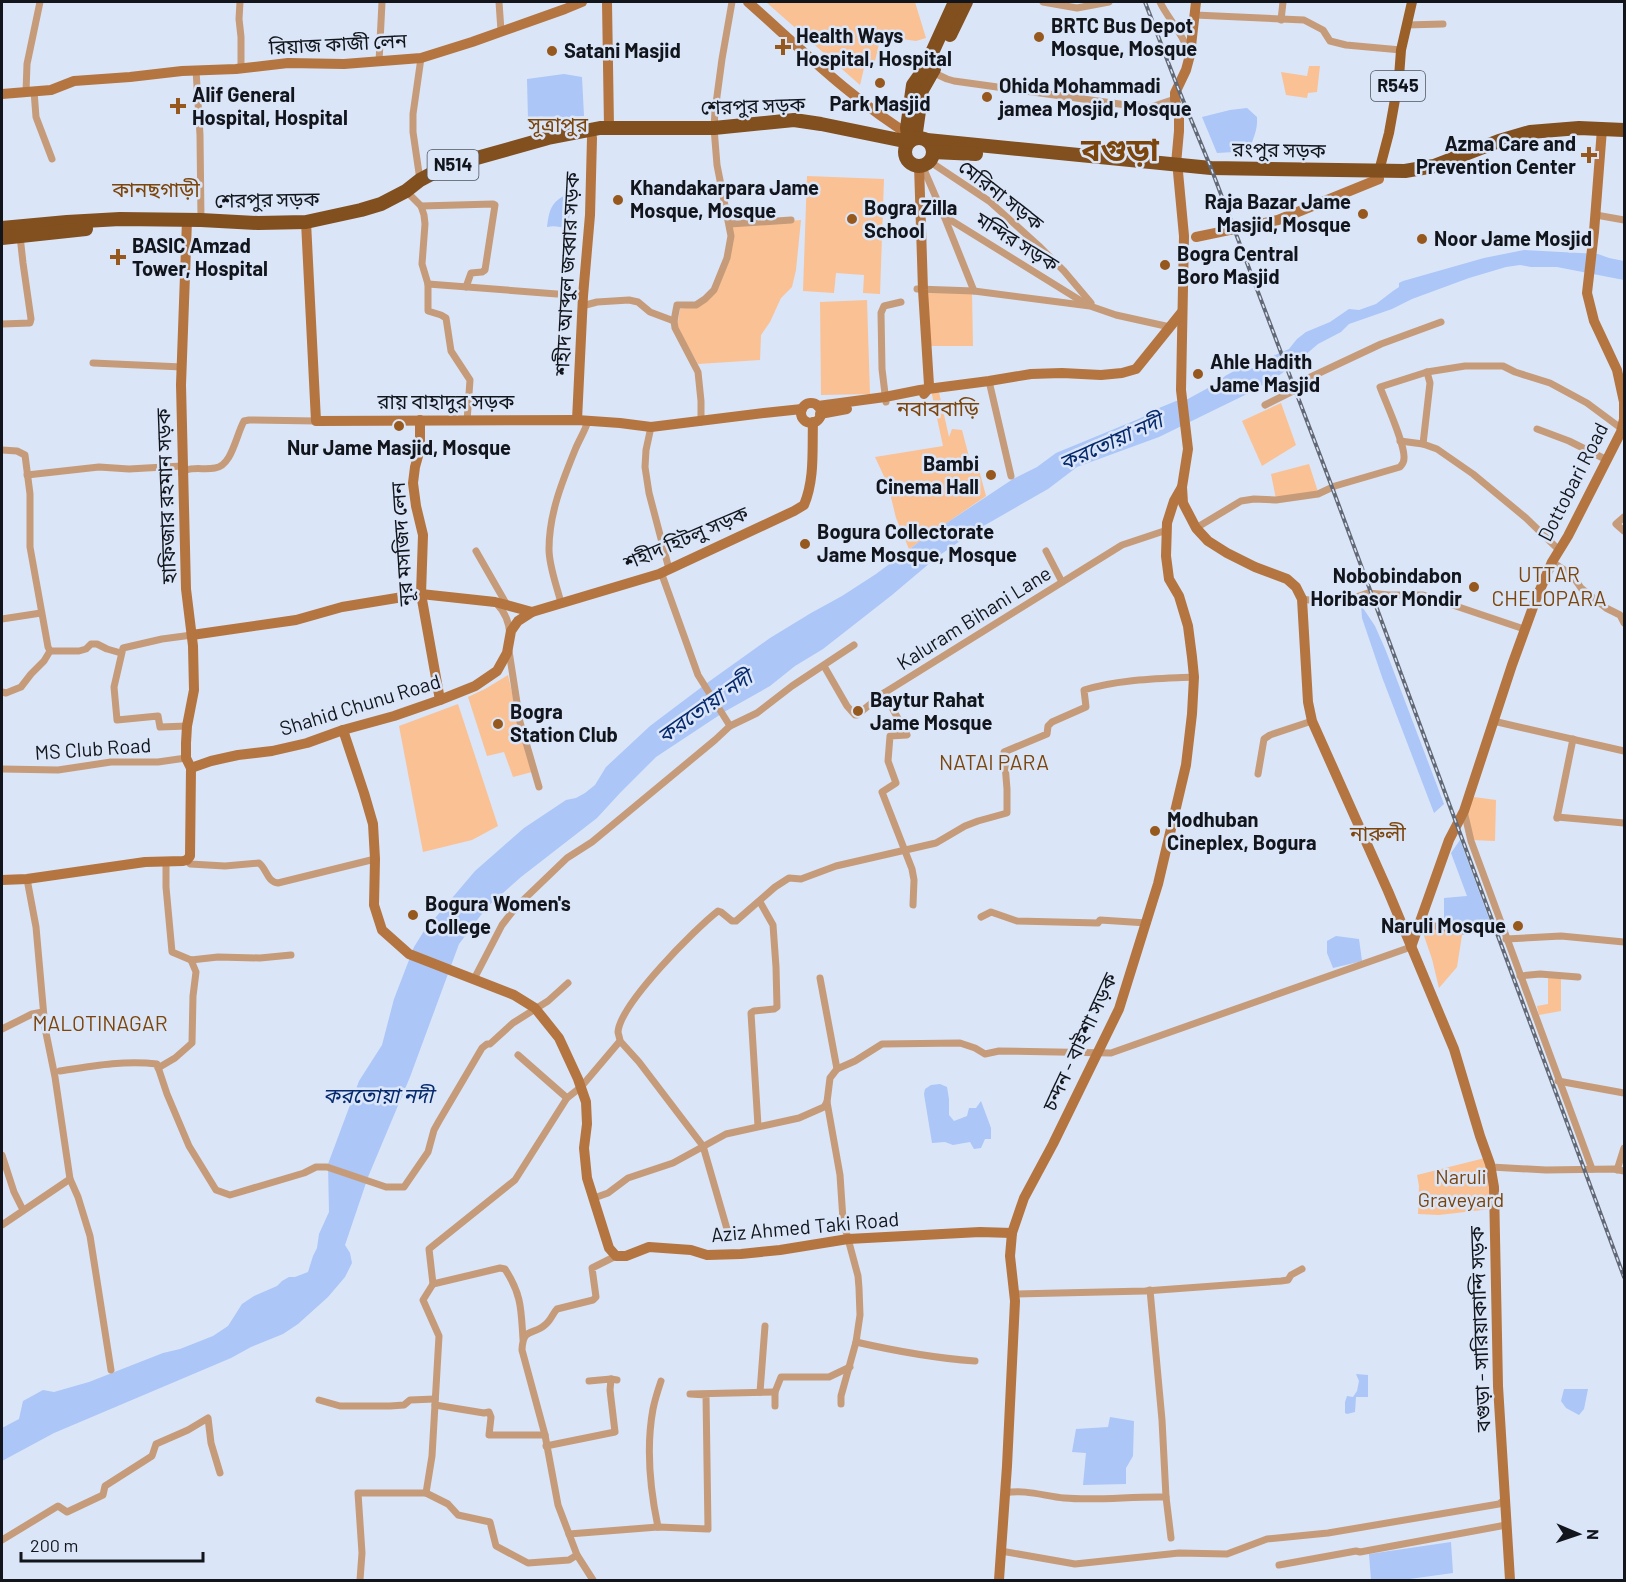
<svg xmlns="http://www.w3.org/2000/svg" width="1626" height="1582" viewBox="0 0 1626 1582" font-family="Barlow,'Noto Sans Bengali',sans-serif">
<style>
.green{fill:#fac194}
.water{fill:#abc6f7}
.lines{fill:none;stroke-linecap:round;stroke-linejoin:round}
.street{stroke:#c69b79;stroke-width:7}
.secondary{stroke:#b47540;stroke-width:10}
.primary{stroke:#9b5f28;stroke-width:10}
.highway{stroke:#824f1f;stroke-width:14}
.rail-casing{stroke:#626975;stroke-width:4}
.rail{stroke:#dae5f8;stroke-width:1.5;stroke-dasharray:4.5;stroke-linecap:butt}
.poi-dot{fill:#96581d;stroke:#dae5f8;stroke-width:2}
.labels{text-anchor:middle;stroke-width:5;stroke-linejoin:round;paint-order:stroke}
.shield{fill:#dae5f8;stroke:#4e545e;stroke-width:1.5}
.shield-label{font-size:18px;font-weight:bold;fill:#12161c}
.poi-label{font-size:20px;font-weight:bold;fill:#12161c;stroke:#dae5f8;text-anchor:start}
.street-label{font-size:20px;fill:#12161c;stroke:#dae5f8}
.park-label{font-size:20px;fill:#7a4309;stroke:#dae5f8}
.neighbourhood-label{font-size:21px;fill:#7c450b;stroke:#dae5f8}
.water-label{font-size:21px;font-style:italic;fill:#062a6d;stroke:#dae5f8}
.town-label{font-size:32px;font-weight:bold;fill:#7c450b;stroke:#dae5f8}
</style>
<rect width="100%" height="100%" fill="#dae5f8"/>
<g class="green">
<path d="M766,2H915L926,38L916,41L881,36L874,65L865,64L860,85Z"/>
<path d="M1309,66H1320L1317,92L1308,93L1307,98L1286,95L1281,72L1307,76Z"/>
<path d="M807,176L884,179L880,294L863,293L864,275L836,273L834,293L803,291Z"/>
<path d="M801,220L796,270L792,287L781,298L770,322L761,335L760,360L698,364L677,327L680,309L700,306L716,284L727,254L729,226Z"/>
<path d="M972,292L973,346H927L926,293Z"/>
<path d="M867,300L870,394L821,395L820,302Z"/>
<path d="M938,388L949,437L952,429L962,430L973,472L979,470L986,496L909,549L896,518L888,485L875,457L943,446L931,390Z"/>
<path d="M1281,403L1296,445L1262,466L1242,421Z"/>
<path d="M1309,464L1318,492L1276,499L1271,474Z"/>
<path d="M508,675L526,754L532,772L513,777L504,752L487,756L468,697L485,689Z"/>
<path d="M458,704L498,826L472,840L423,852L399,726Z"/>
<path d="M1474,797L1496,800L1495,841L1471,840L1464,811Z"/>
<path d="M1426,926L1462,935L1457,967L1439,988L1432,959L1422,930Z"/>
<path d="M1548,977L1561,979V1011L1539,1015L1537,1006L1548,1004Z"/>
<path d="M1485,1158L1490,1187L1491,1209L1439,1215L1418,1214L1419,1186L1417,1175Z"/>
</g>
<g class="water">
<path d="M564,74L582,77L584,116L528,120L527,79Z"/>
<path d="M1247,108L1257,117C1258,132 1252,138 1250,151L1217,153L1202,117L1230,110Z"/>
<path d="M564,196L570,197L573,200L567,228C560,227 554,225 547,227C549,213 550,203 564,196Z"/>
<path d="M1524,250L1598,254L1609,258L1624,261V280L1557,267H1531L1520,265L1506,267L1469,278L1412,299L1392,309L1349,324L1341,332L1318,344L1297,362L1281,374L1251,392L1159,437L1077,467L1048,489L973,532L937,557L892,595L823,649L795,666L770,686L724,712L656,757L620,793L597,818L521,877L487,907L459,944L410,1077L368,1177L345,1245L350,1253L352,1263L345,1277L328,1297L298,1324L283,1334L251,1347L231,1358L54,1433L2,1461V1428L19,1419L23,1401L43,1390L54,1392L89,1382L163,1353L180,1349L213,1336L228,1326L242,1304L254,1296L277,1286L282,1281L289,1277H295L308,1272L313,1256L317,1248L319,1234L329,1212L328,1164L359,1081L382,1045L394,999L414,947L424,931L475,871L524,828L566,800L576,798L585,793L595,785L606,767L650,726L707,683L770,638L811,613L842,596L876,574L927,536L1013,479L1037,467L1056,453L1141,418L1159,408L1176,401L1186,400L1219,382L1225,376L1236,370L1256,368L1266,359L1289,349L1297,339L1306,332L1330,322L1349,309L1359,310L1376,304L1393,291L1399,287V283L1403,281L1484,258Z"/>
<path d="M1361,605L1375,626L1386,651L1444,804L1434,813L1382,677L1362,618Z"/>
<path d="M1460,840L1491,924L1464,929L1444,920V898L1467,896L1451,853Z"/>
<path d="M1336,936L1359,939L1362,961L1333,968L1327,953V941Z"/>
<path d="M940,1084L947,1087L949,1099V1115L954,1121L967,1116L969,1108H976L981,1101L991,1128V1139H985L981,1148L974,1149L970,1142L953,1145L945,1142L932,1143L924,1094L925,1089L931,1085Z"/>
<path d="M1356,1374L1368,1375V1397H1356L1355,1412L1347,1414L1345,1413V1402L1347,1396L1353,1397L1357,1391L1359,1381Z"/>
<path d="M1564,1389H1588L1584,1409L1579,1415L1566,1408L1561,1401Z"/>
<path d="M1110,1417L1134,1421L1133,1456L1126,1468V1484L1083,1485L1086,1453L1072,1452L1076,1429L1108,1427Z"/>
<path d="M1451,1542L1453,1573L1402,1580H1371L1369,1554Z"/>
</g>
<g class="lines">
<g class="street">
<path d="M240,2L239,19L241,37V68"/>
<path d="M499,2L501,31"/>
<path d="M1043,2L1077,8L1109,2"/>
<path d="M1160,2C1168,19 1183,33 1188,51"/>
<path d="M1195,15L1304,20L1323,30L1330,41L1346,45L1401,50"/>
<path d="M1281,20L1283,2"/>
<path d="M1406,25L1443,24"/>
<path d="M379,62L382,2"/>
<path d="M196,70L200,135L201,220"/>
<path d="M932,72L947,79L954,81L1148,108L1175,99"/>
<path d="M34,91L36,117L52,159"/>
<path d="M26,92L27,64L40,2"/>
<path d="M929,161L989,201L1039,246L1064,271L1091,303"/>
<path d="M922,165L944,216L1086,304"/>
<path d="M420,180L413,132V114L421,58"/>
<path d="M406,191L421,206L424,215L425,224L422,264L428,284V311L441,315L446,318L451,351L470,380L467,421"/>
<path d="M421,206L493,204L495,205L485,270L482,272L471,273L466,287"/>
<path d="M1596,215L1624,220"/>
<path d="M944,216L974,291"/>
<path d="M730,224L791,220"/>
<path d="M428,284L583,296"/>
<path d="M917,289L974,291L1090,306L1116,315L1170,327"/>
<path d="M582,306L597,302L629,300L638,302L650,312L674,321"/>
<path d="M2,324L30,323L31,319L23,263L20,236"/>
<path d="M93,363L182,367"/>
<path d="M989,381L1011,476"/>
<path d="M1300,382L1381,344L1441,322"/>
<path d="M886,402L882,369L881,313L884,306L901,302"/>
<path d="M1265,405L1293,391"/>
<path d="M701,422V401L698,372L675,328L674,321L677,305H696L705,299L714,290L727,258L731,236L717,165L714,128L715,111L722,59L732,2"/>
<path d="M651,427L646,450L645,467L649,493L669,569"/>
<path d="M1537,429L1569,441L1607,460"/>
<path d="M1400,441L1423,444L1437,449L1473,474L1526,518L1559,550"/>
<path d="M1423,444L1430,383L1427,372"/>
<path d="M2,450L17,451L25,455L30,494V547L48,647L50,651H79L86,649L91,644H97L107,649L121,653"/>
<path d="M182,474L186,470C195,467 205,470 215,468C232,466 236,435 244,421L249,420L316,421"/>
<path d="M27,475L99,467L129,469L182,466"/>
<path d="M1624,517L1616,524L1624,531"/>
<path d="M1196,528L1241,501L1254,499L1276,500L1318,494L1335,486L1400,467C1403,463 1404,463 1404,458C1405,444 1386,403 1380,387L1427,372L1465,366H1503L1515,372L1550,383L1587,403L1622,429"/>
<path d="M476,551L507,605"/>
<path d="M1046,551L1062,582"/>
<path d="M1552,562L1572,575L1581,588L1606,608L1620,615L1624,623"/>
<path d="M661,572L698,675L730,726"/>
<path d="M1302,599L1309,600L1353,598L1368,593L1389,595H1423L1524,629"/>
<path d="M561,603C557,586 549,567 549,549C549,514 562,482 575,450C579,440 585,431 588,421"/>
<path d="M497,604C505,612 509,623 510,634"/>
<path d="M2,619L41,613"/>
<path d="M509,651L520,722L539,787"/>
<path d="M824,666L847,706L855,715H857L884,693L1122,545L1167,530"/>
<path d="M2,692L6,693L21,687L31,674L44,661L50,651"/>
<path d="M884,693L907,735L890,736L888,761L896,783L882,792L912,869L914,880L913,905"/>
<path d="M1493,721L1624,751"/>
<path d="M187,726L160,727L158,716L117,720L114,687L123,648L162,639L192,635"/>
<path d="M2,769L58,770L111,762H158L186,758"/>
<path d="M1258,774L1264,739L1270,735L1312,721"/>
<path d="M1464,811L1471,841L1592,1169"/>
<path d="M1557,817L1624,823"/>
<path d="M1557,818L1573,739"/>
<path d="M187,860L190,864L225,866L259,863C267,869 267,882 278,883L375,859"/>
<path d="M166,862V887L172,952L191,960L218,957L260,958L291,955"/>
<path d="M27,879L36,927L45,1028L55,1077L70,1179L78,1197L90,1236L111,1370"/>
<path d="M981,917L991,912L1017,921L1098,923L1100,920L1147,923"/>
<path d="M1418,923L1463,931L1502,927"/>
<path d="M1506,939L1561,936L1624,942"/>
<path d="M1520,976L1540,974L1578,977"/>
<path d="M820,978L837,1069"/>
<path d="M474,979L502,925L516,907L567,858L592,842L715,740L730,726L757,713L792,686L854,645"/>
<path d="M2,1029L32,1014L43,1012"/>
<path d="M620,1041L639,1062L703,1146L727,1229"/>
<path d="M518,1055L567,1098"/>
<path d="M158,1068L175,1058L192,1043L193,996L196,972L191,960"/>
<path d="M60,1071C92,1066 125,1060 157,1064L167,1094L189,1146L216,1190L230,1195L304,1173L316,1167H327L386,1187H404L428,1152L434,1130L439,1121L482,1048L487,1044H490L513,1023L548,1001L568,983"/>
<path d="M1558,1081L1624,1093"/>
<path d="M827,1102L840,1175L843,1220L858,1276L859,1288L860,1315L856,1342L841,1396V1404"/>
<path d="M758,1126L751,1013L754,1011L774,1009L777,1007L776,967L773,925L760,902"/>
<path d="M2,1155L14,1192L23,1210"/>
<path d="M1491,1167L1546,1170L1614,1169L1624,1171"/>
<path d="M1617,1170L1624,1148"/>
<path d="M594,1198L608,1193L628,1178L673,1163L726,1134L799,1118L824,1107L827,1102L830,1078L837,1069L855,1061L882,1044L960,1043L975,1048L985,1054L999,1051L1111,1053L1411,947"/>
<path d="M2,1225L70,1179"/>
<path d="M433,1284L500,1268L505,1269C522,1295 521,1310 523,1339"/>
<path d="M1150,1290L1162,1420L1166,1497"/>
<path d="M1014,1294L1145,1291L1281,1281L1288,1280L1291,1275L1302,1269"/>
<path d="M856,1342C895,1351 934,1358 975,1361"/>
<path d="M589,1381L611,1379L617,1380"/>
<path d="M760,1392L765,1326"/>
<path d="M319,1400L340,1406H390L404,1405L410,1400L435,1399"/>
<path d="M435,1405L484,1413L489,1412L491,1417L489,1435H545"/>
<path d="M775,1406V1392L781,1377H829L850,1367"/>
<path d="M546,1446L615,1432L610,1390L611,1379"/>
<path d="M426,1493L448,1504L458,1515L490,1522L496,1546L528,1563L569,1560L577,1555"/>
<path d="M1005,1493C1025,1489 1044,1496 1064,1498C1098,1501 1132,1496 1166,1497L1171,1538"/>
<path d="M658,1527C650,1489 646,1447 653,1409C655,1399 658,1390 661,1381"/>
<path d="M569,1534L658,1527L708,1529L706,1395L690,1394L775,1392"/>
<path d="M2,1540L58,1506L67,1512L103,1495L105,1486L152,1456L156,1444L188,1430L208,1418L211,1443L220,1473"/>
<path d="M1001,1551L1075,1564L1179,1553L1227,1554L1267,1539L1328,1533L1499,1504L1504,1500"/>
<path d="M1279,1565L1356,1551L1360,1552L1506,1525"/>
<path d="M360,1580L362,1553L358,1493H426L432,1456L439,1336L423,1300L433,1284L429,1249L515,1180L567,1098L581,1087L620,1041C620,1039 618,1033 618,1032C620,1004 695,929 718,911L721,912L732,921H736L775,887L789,878L801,879L836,866L936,843L965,826L978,821L1007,813V789L1004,752L1047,734L1048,726L1052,722L1086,707L1084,690C1120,679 1157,679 1194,677"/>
<path d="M593,1580L577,1555L558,1505L545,1435L522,1350C523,1326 534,1336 546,1324C551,1320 553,1313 557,1309L593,1300L596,1297L592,1268L616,1256"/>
</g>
<g class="secondary">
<path d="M607,2L609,127"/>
<path d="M748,2C801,49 852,100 913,137"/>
<path d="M2,94L51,90L74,81L130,77L182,71L236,69L288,63L344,64L421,58L472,42L565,9L582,2"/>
<path d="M1176,164L1179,131V116L1175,99V93L1186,70L1190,55L1196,2"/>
<path d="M919,165L923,290L929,385L928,389L924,394"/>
<path d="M1178,172L1184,236L1181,390L1188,449L1182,487L1183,503L1196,528L1208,541L1227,553L1255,567L1287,579L1296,587L1302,599L1308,702L1312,721L1388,891L1454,1049L1480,1136L1490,1164L1494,1187L1498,1386L1510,1580"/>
<path d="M306,222L316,421L577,420L620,423L651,427L764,413L802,409"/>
<path d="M1196,237L1278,220L1379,179"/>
<circle cx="811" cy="413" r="10"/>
<path d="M818,406L885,397L920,390L989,381L1031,374L1062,373L1101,375L1122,373L1136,369L1182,312"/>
<path d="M820,414L847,409"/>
<path d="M420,420V449L415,467L413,483L416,506L423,535L421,594L440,700"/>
<path d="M577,420L583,296L590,215L592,138L590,129"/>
<path d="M192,635L296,620L342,607L421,594L495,602L532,612"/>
<path d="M343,730L364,793L373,824L375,859L374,905L382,930L409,954L514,995L535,1008L559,1038L578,1079L586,1102L587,1124L584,1148L587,1178L609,1248L616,1256H626L649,1247L691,1250L707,1255L741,1254L780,1250L848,1239L980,1232L1012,1233"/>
<path d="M191,768L211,761L238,755L272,751L307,743L343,730L394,716L440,700L475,686L497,671L507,653L511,631L518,621L532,612L659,574L794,511L804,505C815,479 812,449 813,422"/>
<path d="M2,880L27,879L145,862L183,861L187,860L190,856L191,768L186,758V743L187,726L194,690L193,646L186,589L181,385L187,220"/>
<path d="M1411,947L1449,840L1464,811L1512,665L1536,599L1552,562L1568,536L1621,432L1624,419V402L1617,370L1594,321L1587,293L1594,232L1602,129"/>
<path d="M999,1580L1007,1466L1015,1301L1010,1256L1012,1233L1024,1198L1053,1144L1119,1009L1158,884L1186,765L1192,714L1194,677L1192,657L1188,626L1179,596L1169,579L1166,556L1167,523L1174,501L1182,487"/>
</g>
<path class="primary" d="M1379,171L1389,133L1399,77L1401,50L1412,2"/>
<g class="highway">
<path d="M950,35L966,2"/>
<path d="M916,132L922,90L934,69"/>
<circle cx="919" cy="152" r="14"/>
<path d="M927,140L1211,168L1405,171L1434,166L1499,141L1530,132L1579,128L1624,130"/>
<path d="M933,152L976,154"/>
<path d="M2,228L67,222L120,219L201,220L258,223L306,222L361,210L381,204L406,191L420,180L435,172L466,161L548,138L600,128H714L794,120L821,124L909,142L907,128L913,85L925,68L955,2"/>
<path d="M2,238L86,229"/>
</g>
<defs>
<path id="rail" d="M1145,2L1178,88L1211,168L1332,487L1624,1277"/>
</defs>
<use href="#rail" class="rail-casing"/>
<use href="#rail" class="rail"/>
</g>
<g class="poi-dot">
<circle cx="1039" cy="37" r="6"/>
<path d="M780 38h6v6h6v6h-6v6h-6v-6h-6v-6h6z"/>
<circle cx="552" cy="51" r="6"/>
<circle cx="880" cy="83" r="6"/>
<circle cx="987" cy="97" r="6"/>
<path d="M175 97h6v6h6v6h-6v6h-6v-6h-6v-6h6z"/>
<path d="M1586 146h6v6h6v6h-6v6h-6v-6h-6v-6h6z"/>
<circle cx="618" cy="200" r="6"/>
<circle cx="1363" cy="214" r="6"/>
<circle cx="852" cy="219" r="6"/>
<circle cx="1422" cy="239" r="6"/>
<path d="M115 248h6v6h6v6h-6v6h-6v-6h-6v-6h6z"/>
<circle cx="1165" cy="265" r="6"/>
<circle cx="1198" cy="374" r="6"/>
<circle cx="399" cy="426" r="6"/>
<circle cx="991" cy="475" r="6"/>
<circle cx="805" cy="544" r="6"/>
<circle cx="1474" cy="587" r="6"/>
<circle cx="858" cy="711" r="6"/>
<circle cx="498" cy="724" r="6"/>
<circle cx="1155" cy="831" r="6"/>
<circle cx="413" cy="915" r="6"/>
<circle cx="1518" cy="926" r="6"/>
</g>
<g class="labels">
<g class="shield">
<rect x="1371" y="71" width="54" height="30" rx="4.5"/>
<rect x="427.5" y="150" width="51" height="30" rx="4.5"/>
</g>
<g class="shield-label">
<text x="1398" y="92">R545</text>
<text x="453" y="171">N514</text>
</g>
<g class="poi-label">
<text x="1051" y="33">BRTC Bus Depot<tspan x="1051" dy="23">Mosque, Mosque</tspan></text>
<text x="796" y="43">Health Ways<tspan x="796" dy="23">Hospital, Hospital</tspan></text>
<text x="564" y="58">Satani Masjid</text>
<text x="999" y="93">Ohida Mohammadi<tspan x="999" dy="23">jamea Mosjid, Mosque</tspan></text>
<text x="192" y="102">Alif General<tspan x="192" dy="23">Hospital, Hospital</tspan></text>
<text x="880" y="111" text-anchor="middle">Park Masjid</text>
<text x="1576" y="151" text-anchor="end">Azma Care and<tspan x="1576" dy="23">Prevention Center</tspan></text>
<text x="630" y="195">Khandakarpara Jame<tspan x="630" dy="23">Mosque, Mosque</tspan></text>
<text x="1351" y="209" text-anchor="end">Raja Bazar Jame<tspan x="1351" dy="23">Masjid, Mosque</tspan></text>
<text x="864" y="215">Bogra Zilla<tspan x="864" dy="23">School</tspan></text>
<text x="1434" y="246">Noor Jame Mosjid</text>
<text x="132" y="253">BASIC Amzad<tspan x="132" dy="23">Tower, Hospital</tspan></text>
<text x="1177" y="261">Bogra Central<tspan x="1177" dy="23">Boro Masjid</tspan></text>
<text x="1210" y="369">Ahle Hadith<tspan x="1210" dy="23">Jame Masjid</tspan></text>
<text x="399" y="455" text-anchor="middle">Nur Jame Masjid, Mosque</text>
<text x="979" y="471" text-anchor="end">Bambi<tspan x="979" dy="23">Cinema Hall</tspan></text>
<text x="817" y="539">Bogura Collectorate<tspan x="817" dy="23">Jame Mosque, Mosque</tspan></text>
<text x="1462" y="583" text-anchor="end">Nobobindabon<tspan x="1462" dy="23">Horibasor Mondir</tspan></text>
<text x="870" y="707">Baytur Rahat<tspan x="870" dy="23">Jame Mosque</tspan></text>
<text x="510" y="719">Bogra<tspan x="510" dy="23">Station Club</tspan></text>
<text x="1167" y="827">Modhuban<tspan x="1167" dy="23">Cineplex, Bogura</tspan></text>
<text x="425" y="911">Bogura Women's<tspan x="425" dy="23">College</tspan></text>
<text x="1506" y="933" text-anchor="end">Naruli Mosque</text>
</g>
<g class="street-label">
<text transform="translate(338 44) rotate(-3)" y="7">রিয়াজ কাজী লেন</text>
<text transform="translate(753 106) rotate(-2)" y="7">শেরপুর সড়ক</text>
<text transform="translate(1279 150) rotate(1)" y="7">রংপুর সড়ক</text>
<text transform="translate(1001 195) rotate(38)" y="7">মেরিনা সড়ক</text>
<text transform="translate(267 200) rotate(-1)" y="7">শেরপুর সড়ক</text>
<text transform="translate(1017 242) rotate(32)" y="7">মন্দির সড়ক</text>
<text transform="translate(567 274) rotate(-87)" y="7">শহীদ আব্দুল জব্বার সড়ক</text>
<text x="446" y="409">রায় বাহাদুর সড়ক</text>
<text transform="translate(1573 482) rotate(-63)" y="7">Dottobari Road</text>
<text transform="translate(166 496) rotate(-92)" y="7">হাফিজার রহমান সড়ক</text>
<text transform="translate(686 538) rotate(-23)" y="7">শহীদ হিটলু সড়ক</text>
<text transform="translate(402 544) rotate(-94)" y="7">নূর মসজিদ লেন</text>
<text transform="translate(974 618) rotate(-32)" y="7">Kaluram Bihani Lane</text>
<text transform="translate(360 705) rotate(-17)" y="7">Shahid Chunu Road</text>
<text transform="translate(93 749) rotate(-4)" y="7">MS Club Road</text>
<text transform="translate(1080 1042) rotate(-65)" y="7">চন্দন - বাইশা সড়ক</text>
<text transform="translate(805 1227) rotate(-5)" y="7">Aziz Ahmed Taki Road</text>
<text transform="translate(1480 1329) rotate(-92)" y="7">বগুড়া - সারিয়াকান্দি সড়ক</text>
</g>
<g class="park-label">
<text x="1461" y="1184">Naruli<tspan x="1461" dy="23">Graveyard</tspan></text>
</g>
<g class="neighbourhood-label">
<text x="558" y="132">সূত্রাপুর</text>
<text x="156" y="197">কানছগাড়ী</text>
<text x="938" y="416">নবাববাড়ি</text>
<text x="1549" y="582">UTTAR<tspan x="1549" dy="24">CHELOPARA</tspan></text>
<text x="994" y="770">NATAI PARA</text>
<text x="1378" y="841">নারুলী</text>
<text x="100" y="1031">MALOTINAGAR</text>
</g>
<g class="water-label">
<text transform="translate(1111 442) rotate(-24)" y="7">করতোয়া নদী</text>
<text transform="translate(705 707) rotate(-35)" y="7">করতোয়া নদী</text>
<text x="378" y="1103">করতোয়া নদী</text>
</g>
<g class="town-label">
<text x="1120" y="161">বগুড়া</text>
</g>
</g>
<rect width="1626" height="1582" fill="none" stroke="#12161c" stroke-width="6"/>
<g transform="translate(1578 1534) rotate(92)" stroke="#dae5f8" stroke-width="4.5" paint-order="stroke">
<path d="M0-4.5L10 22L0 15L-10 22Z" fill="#12161c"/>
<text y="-9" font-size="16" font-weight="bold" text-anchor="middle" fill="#12161c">N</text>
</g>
<path d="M21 1552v9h182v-9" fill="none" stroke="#12161c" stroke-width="3"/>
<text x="30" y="1552" font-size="18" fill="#12161c" stroke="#dae5f8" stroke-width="4.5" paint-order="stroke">200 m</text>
</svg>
